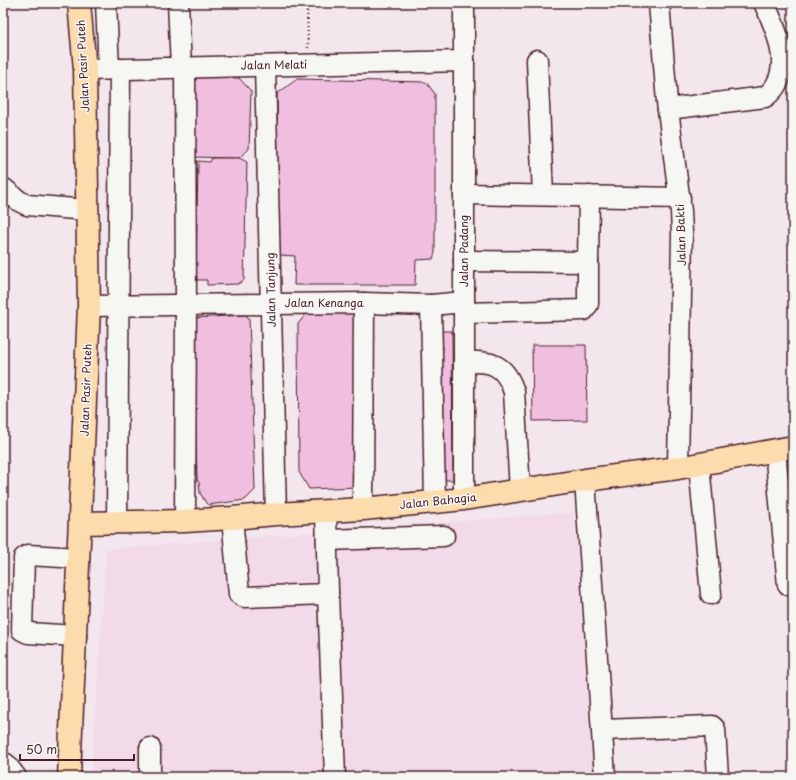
<svg xmlns="http://www.w3.org/2000/svg" width="796" height="780" viewBox="0 0 796 780" font-family="'Playpen Sans',sans-serif">
<style>
.built{fill:#f3dae9}
.building{fill:#f0bfe0;stroke:#4a1f2b}
.lines{fill:none;stroke-linecap:round;stroke-linejoin:round}
.minor-casing{stroke:#4a1f2b;stroke-width:23}
.major-casing{stroke:#4a1f2b;stroke-width:25}
.path{stroke:#4a1f2b;stroke-width:2.5;stroke-dasharray:1 3;stroke-linecap:butt}
.minor{stroke:#f6f6f2;stroke-width:20}
.major{stroke:#fcdcac;stroke-width:22}
.labels{text-anchor:middle;stroke-width:3;stroke-linejoin:round;paint-order:stroke}
.street-label{font-size:11px;fill:#4a1f2b;stroke:#f6f6f2}
</style>
<rect width="100%" height="100%" fill="#f4e6ed"/>
<filter id="ink" filterUnits="userSpaceOnUse"><feTurbulence type="fractalNoise" baseFrequency=".025" numOctaves="2"/><feDisplacementMap in="SourceGraphic" scale="8" xChannelSelector="R" yChannelSelector="G"/><feConvolveMatrix kernelMatrix="1 2 1 2 8 2 1 2 1" color-interpolation-filters="sRGB"/></filter>
<g filter="url(#ink)">
<path class="built" d="M574,512L593,777H159L160,740L139,742L137,777H91L106,549Z"/>
<g class="building">
<path d="M193,76L239,78L251,91L249,149L239,158L189,157Z"/>
<path d="M297,79L426,82L435,94V252L433,259L416,260L415,285H294L295,256L279,255L277,94Z"/>
<path d="M212,158H239L247,162L244,280L238,284L207,285V280H196L198,161L210,162Z"/>
<path d="M356,313L357,487L309,489L299,472L298,324L306,314Z"/>
<path d="M245,315L249,318L255,490L245,500L208,505L206,503L200,493L199,482L197,480L194,318Z"/>
<path d="M439,331H452L453,480H440Z"/>
<path d="M532,345H586L587,420L533,421Z"/>
</g>
<g class="lines">
<defs>
<g id="minor">
<path d="M106,3L109,69"/>
<path d="M178,3L181,67"/>
<path d="M659,3L667,102L681,211L682,233L678,468"/>
<path d="M537,60L543,195"/>
<path d="M265,66L276,514"/>
<path d="M185,67L186,304L185,521"/>
<path d="M85,70L464,61"/>
<path d="M668,109L765,97C796,74 778,32 764,3"/>
<path d="M3,188L19,201L27,205L87,210"/>
<path d="M464,194L680,198"/>
<path d="M464,261L588,262L589,196"/>
<path d="M431,305L435,502"/>
<path d="M89,306L364,303L431,305L464,302"/>
<path d="M464,313L584,310L588,304V262"/>
<path d="M464,362C490,361 505,363 514,392L520,490"/>
<path d="M775,450L788,585"/>
<path d="M699,464L711,594"/>
<path d="M585,480L605,777"/>
<path d="M464,499V3"/>
<path d="M363,509L364,303"/>
<path d="M232,518L239,594L244,597L327,594L328,591L326,512"/>
<path d="M117,523L120,69"/>
<path d="M327,540L444,536"/>
<path d="M328,593L335,777"/>
<path d="M76,636L28,633L22,630L24,558L28,555L79,558"/>
<path d="M602,730L712,726L715,729L718,777"/>
<path d="M3,763L6,764L16,777"/>
<path d="M150,777V748"/>
</g>
<g id="major">
<path d="M81,523L185,521L232,518L276,514L363,509L464,499L585,480L678,468L793,447"/>
<path d="M69,777L89,306L85,70L79,3"/>
</g>
</defs>
<use href="#minor" class="minor-casing"/>
<use href="#major" class="major-casing"/>
<path class="path" d="M307,3L308,48"/>
<use href="#minor" class="minor"/>
<use href="#major" class="major"/>
</g>
</g>
<g class="labels">
<g class="street-label">
<text transform="translate(274 65) rotate(-1)" y="4">Jalan Melati</text>
<text transform="translate(83 66) rotate(-93)" y="4">Jalan Pasir Puteh</text>
<text transform="translate(681 235) rotate(-92)" y="4">Jalan Bakti</text>
<text transform="translate(464 251) rotate(-90)" y="4">Jalan Padang</text>
<text transform="translate(271 290) rotate(-91)" y="4">Jalan Tanjung</text>
<text x="324" y="307">Jalan Kenanga</text>
<text transform="translate(86 390) rotate(-88)" y="4">Jalan Pasir Puteh</text>
<text transform="translate(438 501) rotate(-6)" y="4">Jalan Bahagia</text>
</g>
</g>
<rect width="796" height="780" fill="none" stroke="#f6f6f2" stroke-width="16"/>
<rect x="8" y="8" width="780" height="764" fill="none" stroke="#4a1f2b" stroke-width="1.5" filter="url(#ink)"/>
<path d="M20 754v6h114v-6" fill="none" stroke="#4a1f2b" stroke-width="2"/>
<text x="26" y="754" font-size="12" fill="#4a1f2b" stroke="#f6f6f2" stroke-width="3" paint-order="stroke">50 m</text>
</svg>
